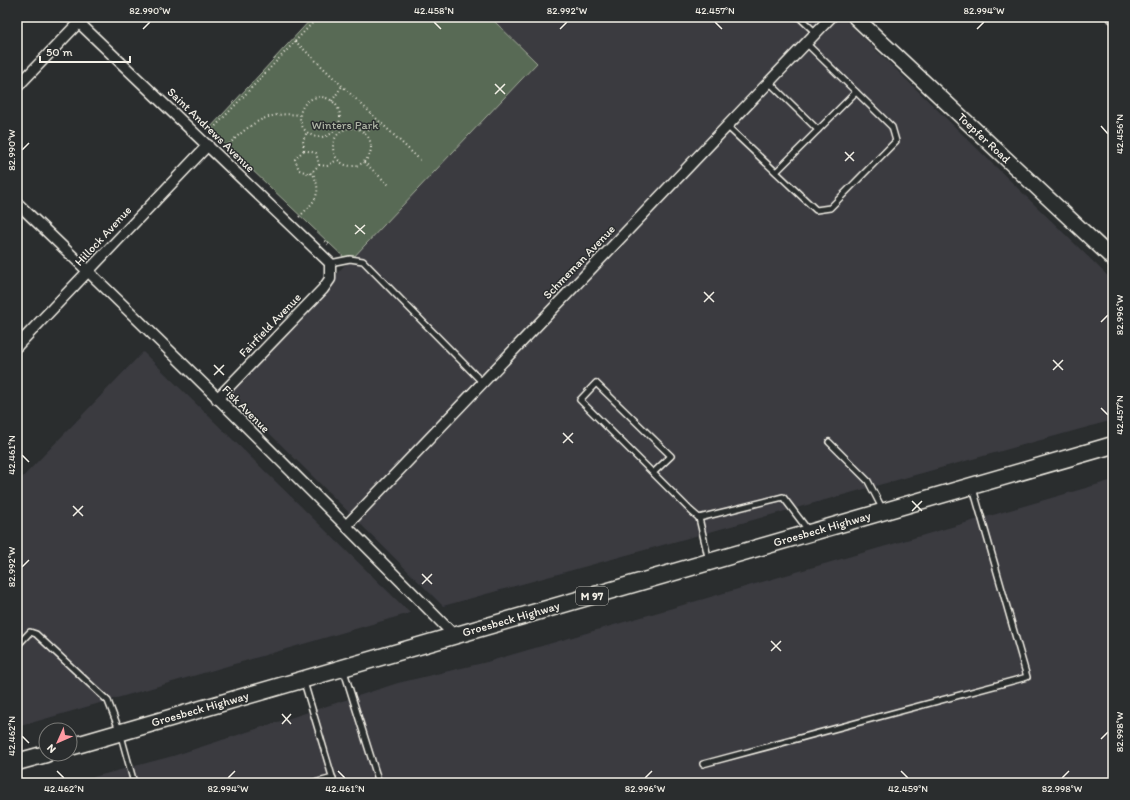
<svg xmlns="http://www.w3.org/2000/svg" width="1130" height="800" viewBox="0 0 1130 800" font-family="Itim,sans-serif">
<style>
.built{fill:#3b3b41}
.green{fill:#596a54;stroke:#a6ae9e}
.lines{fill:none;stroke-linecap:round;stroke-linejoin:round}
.lane-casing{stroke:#f4f1e8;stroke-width:8}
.street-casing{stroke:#f4f1e8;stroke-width:13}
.secondary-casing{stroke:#f4f1e8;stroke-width:17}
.primary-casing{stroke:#f4f1e8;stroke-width:19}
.path{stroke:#f4f1e8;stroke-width:2;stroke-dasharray:1 3;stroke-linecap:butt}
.lane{stroke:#2a2d2e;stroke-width:5}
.street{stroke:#2a2d2e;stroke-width:10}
.secondary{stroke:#2a2d2e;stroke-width:14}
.primary{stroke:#2a2d2e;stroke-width:16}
.ticks{fill:none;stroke:#f4f1e8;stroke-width:1.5}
.labels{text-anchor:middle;stroke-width:3;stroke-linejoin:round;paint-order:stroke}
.shield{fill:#2a2d2e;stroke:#b7b6b0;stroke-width:1}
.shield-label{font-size:11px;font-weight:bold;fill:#f4f1e8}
.park-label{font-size:12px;fill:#aeb4a5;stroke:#2a2d2e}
.street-label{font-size:12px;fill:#f4f1e8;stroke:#2a2d2e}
.neatline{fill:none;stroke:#f4f1e8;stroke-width:1.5}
.ticks-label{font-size:10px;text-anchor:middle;fill:#f4f1e8}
</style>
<rect width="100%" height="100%" fill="#2a2d2e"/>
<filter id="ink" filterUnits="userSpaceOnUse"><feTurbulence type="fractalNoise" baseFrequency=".025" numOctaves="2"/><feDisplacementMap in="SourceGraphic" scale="8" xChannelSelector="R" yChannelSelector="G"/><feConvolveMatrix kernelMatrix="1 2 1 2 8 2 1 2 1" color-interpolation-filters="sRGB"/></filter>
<g filter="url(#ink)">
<g class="built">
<path d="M490,17H842L1113,281V420L443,606L226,390L537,63Z"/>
<path d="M143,352L410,613L17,727V483Z"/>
<path d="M1113,480V783H71L173,756L398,683L487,662Z"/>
</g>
<path class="green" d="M313,17H490L537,63L349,262L209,129Z"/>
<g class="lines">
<defs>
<g id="lane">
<path d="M799,17L816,33"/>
<path d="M769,82L818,130L776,172"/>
<path d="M727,126L816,210L830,208L896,141L892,127L806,43"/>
<path d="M818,130L856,92"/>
<path d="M330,263L350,259L363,261L483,383"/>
<path d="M829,442L868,481L883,510"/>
<path d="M653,473L671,456L596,383L580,400L691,511L699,518"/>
<path d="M709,561L699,518L783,497L808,530"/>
<path d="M17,646L30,632L36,634L108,701L120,732L134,783"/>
<path d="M344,671L379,783"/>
<path d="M304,682L334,783"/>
<path d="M703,764L1027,677L973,488"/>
<path d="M314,783L333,778"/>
</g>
<g id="street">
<path d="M73,17L330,263V279L323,289L217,399"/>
<path d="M1112,17L1113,18"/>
<path d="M17,87L84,17"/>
<path d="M17,203C166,345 311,490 455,636"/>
<path d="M17,346L208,145"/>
<path d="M346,526L831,17"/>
</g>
<path id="secondary" d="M855,17L1113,259"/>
<g id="primary">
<path d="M70,747L1113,445"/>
<path d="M17,762L46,754"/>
</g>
</defs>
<use href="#lane" class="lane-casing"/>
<use href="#street" class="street-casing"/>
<use href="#secondary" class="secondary-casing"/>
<use href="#primary" class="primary-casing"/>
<g class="path">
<path d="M295,41L420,160"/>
<circle cx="320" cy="117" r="20"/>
<path d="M332,101L342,86"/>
<circle cx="352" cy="147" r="19"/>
<path d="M210,132L318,17"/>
<path d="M365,133L380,123"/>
<path d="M226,147C250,124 265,111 300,115"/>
<path d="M304,150L316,153L319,165L310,174L299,170L295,159Z"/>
<path d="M304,150L303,140L307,132"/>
<path d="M364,162L389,185"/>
<path d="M319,165L327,166L337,160"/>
<path d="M299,217C314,202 324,194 312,172"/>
<path d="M325,241L330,246"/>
</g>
<use href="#lane" class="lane"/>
<use href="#street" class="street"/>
<use href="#secondary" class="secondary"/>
<use href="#primary" class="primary"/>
</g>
</g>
<path class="ticks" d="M434,22L441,29M715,22L722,29M143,29L150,22M560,29L567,22M977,29L984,22M495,84L505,94M495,94L505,84M1101,126L1108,134M22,150L29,143M845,152L854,161M845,161L854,152M355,225L365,234M355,234L365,225M704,292L714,302M704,302L714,292M1101,322L1108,315M1053,360L1063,370M214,365L224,375M1053,370L1063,360M214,375L224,365M1101,408L1108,415M563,433L573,443M563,443L573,433M22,455L29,462M912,501L922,511M73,506L83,516M912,511L922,501M73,516L83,506M22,567L29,560M422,574L432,584M422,584L432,574M771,641L781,651M771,651L781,641M282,714L291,724M282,724L291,714M22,736L29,743M1101,739L1108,732M57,771L64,778M338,771L345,778M901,771L908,778M228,778L235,771M645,778L652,771M1062,778L1069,771"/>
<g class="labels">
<rect class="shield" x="576" y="587" width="32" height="18" rx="3"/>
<g class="shield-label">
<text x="592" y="600">M 97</text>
</g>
<g class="park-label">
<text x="345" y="129">Winters Park</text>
</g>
<g class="street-label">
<text transform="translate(211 130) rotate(44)" y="4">Saint Andrews Avenue</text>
<text transform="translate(984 138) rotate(43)" y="4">Toepfer Road</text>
<text transform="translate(103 236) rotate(-47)" y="4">Hillock Avenue</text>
<text transform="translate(579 262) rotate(-46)" y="4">Schmeman Avenue</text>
<text transform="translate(270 325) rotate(-46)" y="4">Fairfield Avenue</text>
<text transform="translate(246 409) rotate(45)" y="4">Fisk Avenue</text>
<text transform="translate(822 529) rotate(-16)" y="4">Groesbeck Highway</text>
<text transform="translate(511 619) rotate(-16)" y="4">Groesbeck Highway</text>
<text transform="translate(200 709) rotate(-16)" y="4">Groesbeck Highway</text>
</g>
</g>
<rect width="1130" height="800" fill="none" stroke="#2a2d2e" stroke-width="44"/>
<g transform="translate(58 742) rotate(225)"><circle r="19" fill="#2a2d2e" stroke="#7b7b78"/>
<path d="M0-3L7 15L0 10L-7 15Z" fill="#ff9aa2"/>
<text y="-6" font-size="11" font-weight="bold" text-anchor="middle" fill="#f4f1e8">N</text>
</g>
<path d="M40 56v6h90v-6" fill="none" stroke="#f4f1e8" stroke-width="2"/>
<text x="46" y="56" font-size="12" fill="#f4f1e8" stroke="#2a2d2e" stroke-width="3" paint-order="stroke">50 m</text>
<rect x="22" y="22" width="1086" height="756" class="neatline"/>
<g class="ticks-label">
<text x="150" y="14">82.990°W</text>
<text x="434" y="14">42.458°N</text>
<text x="567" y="14">82.992°W</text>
<text x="715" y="14">42.457°N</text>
<text x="984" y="14">82.994°W</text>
<text transform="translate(1119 134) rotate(-90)" y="4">42.456°N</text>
<text transform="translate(11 150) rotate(-90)" y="4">82.990°W</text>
<text transform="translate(1119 315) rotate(-90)" y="4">82.996°W</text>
<text transform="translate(1119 415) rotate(-90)" y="4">42.457°N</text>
<text transform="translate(11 455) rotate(-90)" y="4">42.461°N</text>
<text transform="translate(11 567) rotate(-90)" y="4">82.992°W</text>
<text transform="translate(1119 732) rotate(-90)" y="4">82.998°W</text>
<text transform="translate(11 736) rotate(-90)" y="4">42.462°N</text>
<text x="64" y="792">42.462°N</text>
<text x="228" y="792">82.994°W</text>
<text x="345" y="792">42.461°N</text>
<text x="645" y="792">82.996°W</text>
<text x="908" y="792">42.459°N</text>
<text x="1062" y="792">82.998°W</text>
</g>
</svg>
